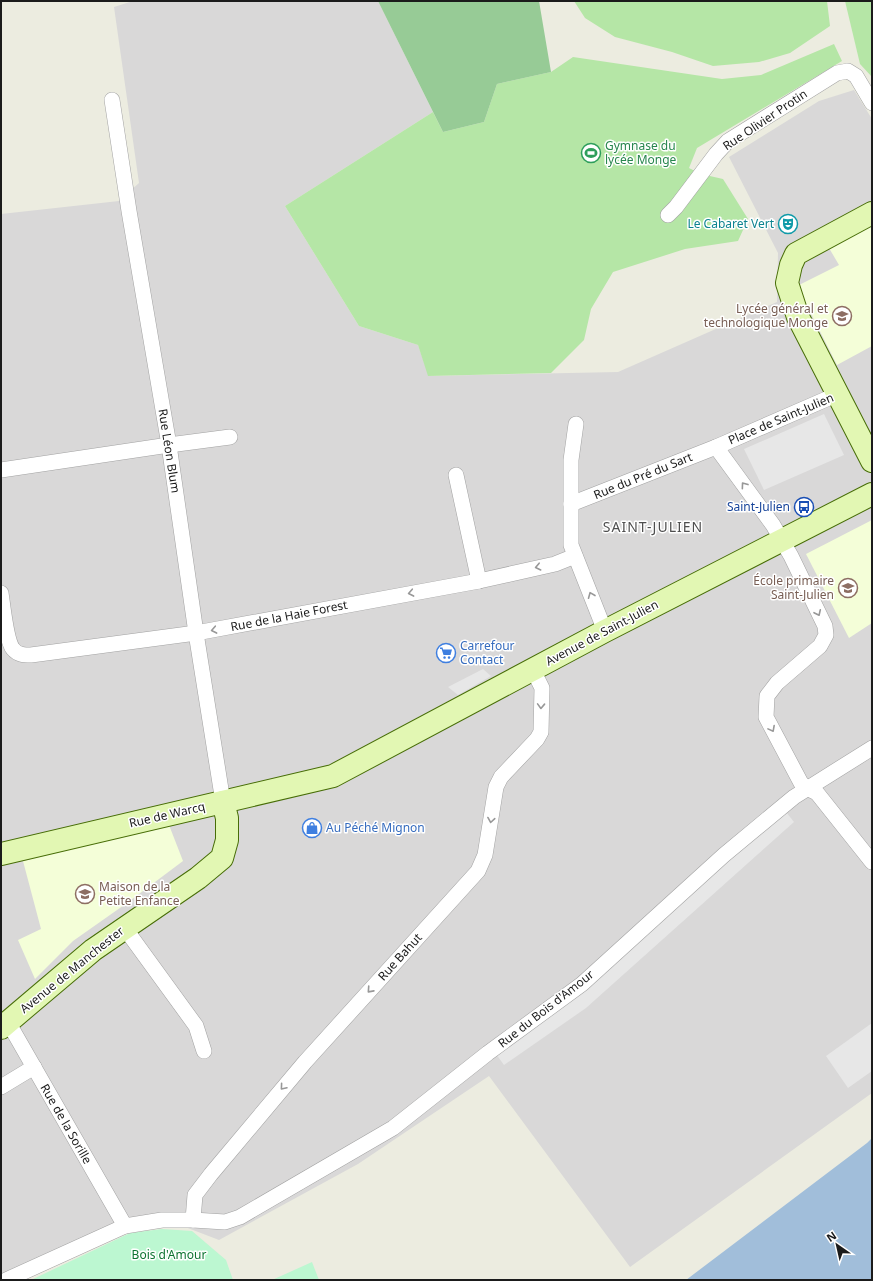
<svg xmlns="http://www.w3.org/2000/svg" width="873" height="1281" viewBox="0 0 873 1281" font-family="'Noto Sans',sans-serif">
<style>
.residential{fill:#d9d8d8}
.education{fill:#f4fed8}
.grass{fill:#b5e6a6}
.forest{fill:#97cb96}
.park{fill:#bcf7d1}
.parking{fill:#e7e7e7}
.water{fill:#a1beda}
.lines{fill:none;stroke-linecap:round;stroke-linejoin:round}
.minor-casing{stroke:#a2a2a2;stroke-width:16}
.secondary-casing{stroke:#476d07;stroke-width:24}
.minor{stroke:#fff;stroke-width:15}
.secondary{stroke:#e2f7b3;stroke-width:22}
.oneway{stroke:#989898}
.labels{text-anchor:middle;stroke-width:3;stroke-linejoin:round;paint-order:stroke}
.street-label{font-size:12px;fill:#1b1b1b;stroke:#fff}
.leisure-label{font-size:12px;fill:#27864d;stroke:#fff;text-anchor:start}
.culture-label{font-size:12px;fill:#0d838f;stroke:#fff;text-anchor:end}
.education-label{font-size:12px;fill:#785e54;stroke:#fff;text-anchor:end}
.transit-label{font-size:12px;fill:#164399;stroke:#fff;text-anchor:end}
.shop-label{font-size:12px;fill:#366cbe;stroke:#fff;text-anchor:start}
.park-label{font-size:12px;fill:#0d7431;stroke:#fff}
.quarter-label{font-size:14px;letter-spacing:1px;fill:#4e4e4e;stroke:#fff}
</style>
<rect width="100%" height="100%" fill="#ecece0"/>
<path class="residential" d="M133,1H378L433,112L285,206L359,326L418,345L429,376L618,372L777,302L778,253L729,157L819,101L854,90L872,119V1093L630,1267L489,1076L358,1164L219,1240L180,1225L122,1232L1,1280V214L119,201L139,183L114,7Z"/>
<g class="education">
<path d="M872,226V346L837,365L797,286L839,265L829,248Z"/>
<path d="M872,520V623L849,638L806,554Z"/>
<path d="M169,825L183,861L127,903L73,941L35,979L18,940L41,929L23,861Z"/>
</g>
<g class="grass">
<path d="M574,1H827L830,26L790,53L759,62L713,66L672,52L615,37L585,18Z"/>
<path d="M845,1H872V77L860,64Z"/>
<path d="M834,44L842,61L697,148L689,168L701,174L723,179L748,219L738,241L685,249L613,272L591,309L584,340L551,373L428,376L418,345L359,326L285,206L433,112L443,132L484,122L497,84L551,72L573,57L722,79L761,75Z"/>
</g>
<path class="forest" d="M378,1H539L551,72L497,84L484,122L443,132Z"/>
<g class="park">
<path d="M162,1229L192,1231L226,1260L233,1280H31L130,1233Z"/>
<path d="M312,1262L319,1280H272Z"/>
</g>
<g class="parking">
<path d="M824,414L844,455L764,490L744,449Z"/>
<path d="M483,669L491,676L458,695L448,687Z"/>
<path d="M782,807L794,822L586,1008L504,1065L496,1054Z"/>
<path d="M872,1023V1071L848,1088L826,1056Z"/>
</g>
<path class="water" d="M872,1138V1280H686L867,1143Z"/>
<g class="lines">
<defs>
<g id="minor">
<path d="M112,100L129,211L169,445L196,633L223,802"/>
<path d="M668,215L676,207L716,154L728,141L837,73L848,71L856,76L872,103"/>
<path d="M838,394L716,447L773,525L791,556L825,626L826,635L820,646L777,683L767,696L766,717L801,783L807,788L817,793L872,862"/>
<path d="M576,424L571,460V545L605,631"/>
<path d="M1,470L169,445L230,437"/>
<path d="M456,475L479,581"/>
<path d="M571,504L716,447"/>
<path d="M1,593C3,605 6,640 13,649C18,655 24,655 31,655L196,633L479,581L555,564L575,556"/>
<path d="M124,927L196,1026L204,1051"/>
<path d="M8,1022L125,1226"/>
<path d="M1,1087L34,1067"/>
<path d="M193,1220L195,1195L211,1174L305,1062L478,871L485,855L496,787L501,777L537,739L541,732L542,688L533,670"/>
<path d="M6,1280L125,1226L162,1220H193L225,1222L240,1217L393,1128L488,1053L582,984L724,855L794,797L872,748"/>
</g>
<g id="secondary">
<path d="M872,213L796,254L791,265L787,283L798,317L872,461"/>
<path d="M1,854L333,776L605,631L872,494"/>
<path d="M1,1028L93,950L198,878L222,858L227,840V818L223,802"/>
</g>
</defs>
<use href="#minor" class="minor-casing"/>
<use href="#secondary" class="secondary-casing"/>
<use href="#minor" class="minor"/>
<use href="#secondary" class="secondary"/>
</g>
<defs><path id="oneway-chevron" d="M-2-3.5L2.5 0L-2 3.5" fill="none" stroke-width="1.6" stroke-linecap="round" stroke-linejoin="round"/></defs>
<g class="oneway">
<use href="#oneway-chevron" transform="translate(744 485) rotate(-126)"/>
<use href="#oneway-chevron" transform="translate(538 567) rotate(167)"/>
<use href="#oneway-chevron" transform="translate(411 593) rotate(169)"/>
<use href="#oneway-chevron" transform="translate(591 595) rotate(-112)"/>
<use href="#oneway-chevron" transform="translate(818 613) rotate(65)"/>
<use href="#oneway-chevron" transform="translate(214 630) rotate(169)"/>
<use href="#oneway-chevron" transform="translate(541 706) rotate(92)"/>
<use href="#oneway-chevron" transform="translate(772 729) rotate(62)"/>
<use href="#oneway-chevron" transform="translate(491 820) rotate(99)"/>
<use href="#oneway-chevron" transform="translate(370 990) rotate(132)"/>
<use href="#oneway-chevron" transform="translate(283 1087) rotate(130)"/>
</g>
<defs>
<symbol id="stadium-ring" viewBox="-11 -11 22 22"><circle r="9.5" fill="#fff" stroke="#2e9e5b" stroke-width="1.5"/><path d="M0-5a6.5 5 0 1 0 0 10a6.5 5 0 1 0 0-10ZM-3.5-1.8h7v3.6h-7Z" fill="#2e9e5b"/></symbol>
<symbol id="theatre-ring" viewBox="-11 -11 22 22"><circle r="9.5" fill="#fff" stroke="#0f9aa8" stroke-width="1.5"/><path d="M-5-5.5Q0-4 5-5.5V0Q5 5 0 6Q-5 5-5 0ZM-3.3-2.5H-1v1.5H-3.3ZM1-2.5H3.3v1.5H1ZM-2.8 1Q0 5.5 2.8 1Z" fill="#0f9aa8"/></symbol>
<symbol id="school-ring" viewBox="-11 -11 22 22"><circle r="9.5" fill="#fff" stroke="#8d6e63" stroke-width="1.5"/><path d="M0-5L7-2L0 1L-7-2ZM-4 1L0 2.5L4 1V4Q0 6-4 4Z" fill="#8d6e63"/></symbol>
<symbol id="bus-ring" viewBox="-11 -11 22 22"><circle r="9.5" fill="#fff" stroke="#1a4fb4" stroke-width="1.5"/><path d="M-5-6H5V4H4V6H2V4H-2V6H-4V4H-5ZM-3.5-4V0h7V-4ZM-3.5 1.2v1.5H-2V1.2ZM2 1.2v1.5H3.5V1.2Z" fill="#1a4fb4"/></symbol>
<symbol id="supermarket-ring" viewBox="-11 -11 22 22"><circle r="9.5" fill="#fff" stroke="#3f7fe0" stroke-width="1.5"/><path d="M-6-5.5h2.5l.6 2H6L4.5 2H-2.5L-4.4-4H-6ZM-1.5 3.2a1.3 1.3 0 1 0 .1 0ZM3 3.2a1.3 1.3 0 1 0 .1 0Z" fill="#3f7fe0"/></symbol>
<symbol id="shop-ring" viewBox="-11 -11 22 22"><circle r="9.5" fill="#fff" stroke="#3f7fe0" stroke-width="1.5"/><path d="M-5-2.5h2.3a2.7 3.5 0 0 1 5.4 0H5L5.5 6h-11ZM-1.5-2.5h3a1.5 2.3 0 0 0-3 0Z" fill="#3f7fe0"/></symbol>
</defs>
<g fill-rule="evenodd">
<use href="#stadium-ring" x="580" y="142" width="22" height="22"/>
<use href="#theatre-ring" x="777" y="213" width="22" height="22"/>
<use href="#school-ring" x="831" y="305" width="22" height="22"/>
<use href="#bus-ring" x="793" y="496" width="22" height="22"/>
<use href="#school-ring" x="837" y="577" width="22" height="22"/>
<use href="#supermarket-ring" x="435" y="642" width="22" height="22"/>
<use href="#shop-ring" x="301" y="817" width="22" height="22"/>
<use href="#school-ring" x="74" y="883" width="22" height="22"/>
</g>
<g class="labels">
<g class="street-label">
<text transform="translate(765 120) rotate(-34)" y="4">Rue Olivier Protin</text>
<text transform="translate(781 419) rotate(-23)" y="4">Place de Saint-Julien</text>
<text transform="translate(169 451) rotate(81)" y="4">Rue Léon Blum</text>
<text transform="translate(643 476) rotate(-22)" y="4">Rue du Pré du Sart</text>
<text transform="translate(289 616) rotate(-11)" y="4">Rue de la Haie Forest</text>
<text transform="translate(602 633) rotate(-28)" y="4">Avenue de Saint-Julien</text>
<text transform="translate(167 815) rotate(-13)" y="4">Rue de Warcq</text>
<text transform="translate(400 957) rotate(-48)" y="4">Rue Bahut</text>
<text transform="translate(72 970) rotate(-39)" y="4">Avenue de Manchester</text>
<text transform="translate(546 1009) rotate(-38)" y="4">Rue du Bois d'Amour</text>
<text transform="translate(66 1124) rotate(60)" y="4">Rue de la Sorille</text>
</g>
<g class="leisure-label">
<text x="605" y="150">Gymnase du<tspan x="605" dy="14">lycée Monge</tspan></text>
</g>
<g class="culture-label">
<text x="774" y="228">Le Cabaret Vert</text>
</g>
<g class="education-label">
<text x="828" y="313">Lycée général et<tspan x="828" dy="14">technologique Monge</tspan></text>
<text x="834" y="585">École primaire<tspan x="834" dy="14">Saint-Julien</tspan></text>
<text x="99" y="891" text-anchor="start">Maison de la<tspan x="99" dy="14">Petite Enfance</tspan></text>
</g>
<g class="transit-label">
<text x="790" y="511">Saint-Julien</text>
</g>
<g class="shop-label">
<text x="460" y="650">Carrefour<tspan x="460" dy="14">Contact</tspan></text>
<text x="326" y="832">Au Péché Mignon</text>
</g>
<g class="park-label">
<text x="169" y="1259">Bois d'Amour</text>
</g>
<g class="quarter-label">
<text x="653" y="532">SAINT-JULIEN</text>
</g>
</g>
<rect width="873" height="1281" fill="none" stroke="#1b1b1b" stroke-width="4"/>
<g transform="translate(837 1245) rotate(326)" stroke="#ffffff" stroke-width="3" paint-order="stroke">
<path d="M0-3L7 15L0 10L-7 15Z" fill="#1b1b1b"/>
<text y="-6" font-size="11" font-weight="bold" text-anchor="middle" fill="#1b1b1b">N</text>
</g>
</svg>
